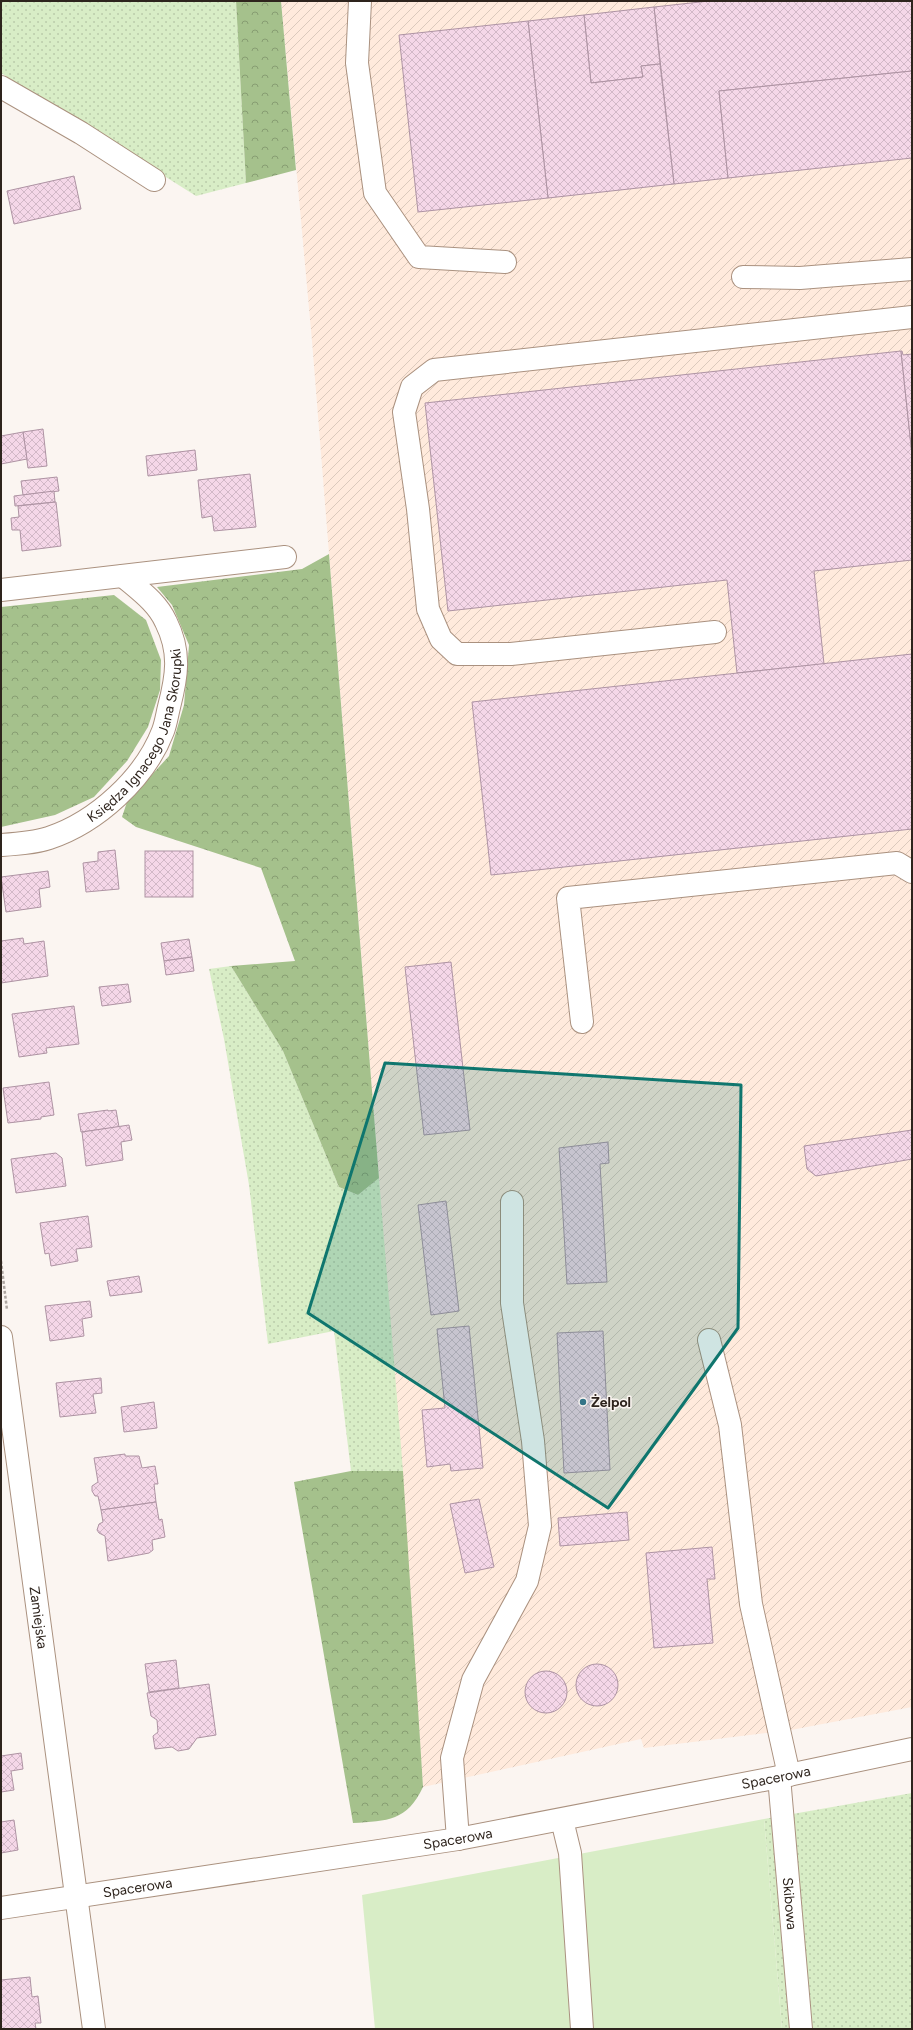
<svg xmlns="http://www.w3.org/2000/svg" width="913" height="2030" viewBox="0 0 913 2030" font-family="Figtree,sans-serif">
<style>
.industrial{fill:url(#industrial-furrows)}
.grass{fill:url(#grass-dots)}
.forest{fill:url(#forest-crowns)}
.green{fill:#d8edc6}
.building{fill:url(#building-cross-hatch);stroke:#ae93a3}
.lines{fill:none;stroke-linecap:round;stroke-linejoin:round}
.minor-casing{stroke:#aa917f;stroke-width:24}
.path{stroke:#aea6a1;stroke-width:2.5;stroke-dasharray:3 2;stroke-linecap:butt}
.minor{stroke:#fff;stroke-width:22}
.marked{fill:#0f766e;fill-opacity:0.2;stroke:#0f766e;stroke-width:3;stroke-linejoin:round}
.poi-dot{fill:#347588;stroke:#fbf5f1;stroke-width:1.5}
.labels{text-anchor:middle;stroke-width:3;stroke-linejoin:round;paint-order:stroke}
.street-label{font-size:14px;fill:#2e241d;stroke:#fbf5f1}
.poi-label{font-size:14px;font-weight:bold;fill:#2e241d;stroke:#fbf5f1;text-anchor:start}
</style>
<defs>
<pattern id="industrial-furrows" width="10" height="10" patternUnits="userSpaceOnUse"><rect width="10" height="10" fill="#ffeadc"/><path d="M-1 1l2-2M0 10L10 0M9 11l2-2" fill="none" stroke="#dbc9bc"/></pattern>
<pattern id="grass-dots" width="8" height="8" patternUnits="userSpaceOnUse"><rect width="8" height="8" fill="#d8edc6"/><path d="M2 2h.1M6 6h.1" fill="none" stroke="#bacbaa" stroke-width="1.8" stroke-linecap="round"/></pattern>
<pattern id="forest-crowns" width="20" height="18" patternUnits="userSpaceOnUse"><rect width="20" height="18" fill="#a5c18c"/><path d="M2 6a3 3 0 1 1 6 0M12 15a3 3 0 1 1 6 0" fill="none" stroke="#879d72"/></pattern>
<pattern id="building-cross-hatch" width="8" height="8" patternUnits="userSpaceOnUse"><rect width="8" height="8" fill="#f5d7e8"/><path d="M0 0l8 8M0 8l8-8" fill="none" stroke="#d2b8c7"/></pattern>
</defs>
<rect width="100%" height="100%" fill="#fbf5f1"/>
<path class="industrial" d="M281,1H912V1707L791,1730L644,1748L641,1739L423,1787L379,1178L312,341Z"/>
<g class="grass">
<path d="M1,1H236L246,183L196,196L1,73Z"/>
<path d="M231,966L283,1051L339,1187L358,1195L379,1178L403,1471H351L334,1331L268,1344L249,1185L224,1039L209,969Z"/>
<path d="M912,1793V2029H782L764,1819Z"/>
</g>
<g class="forest">
<path d="M236,1H281L296,170L246,183Z"/>
<path d="M329,554L379,1178L358,1195L339,1187L283,1051L231,966L295,961L261,868L136,827L122,817L127,802L169,756L184,705L189,645L172,605L157,587L302,569Z"/>
<path d="M114,595L146,620L161,660L160,690L148,727L127,761L94,797L55,815L1,827V607Z"/>
<path d="M351,1471H403L423,1787C407,1821 388,1821 353,1823L294,1482Z"/>
</g>
<path class="green" d="M764,1819L782,2029H375L362,1895Z"/>
<g class="building">
<path d="M709,1H912V71L719,91L728,178L674,184L654,7Z"/>
<path d="M654,7L660,64L641,66L643,77L591,83L584,15Z"/>
<path d="M584,15L591,83L643,77L641,66L660,64L674,184L548,198L528,21Z"/>
<path d="M528,21L548,198L418,212L399,35Z"/>
<path d="M912,71V158L728,178L719,91Z"/>
<path d="M74,176L81,209L14,224L7,191Z"/>
<path d="M901,351L912,455V560L814,571L824,664L737,673L727,580L448,611L425,403Z"/>
<path d="M901,351H902L903,355L912,354V455Z"/>
<path d="M43,429L47,466L28,468L23,432Z"/>
<path d="M23,432L27,459L1,464V436Z"/>
<path d="M195,450L197,470L148,476L146,456Z"/>
<path d="M250,474L256,527L214,531L212,516L202,518L198,480Z"/>
<path d="M57,477L59,491L23,495L21,481Z"/>
<path d="M54,491L55,502L15,506L14,496Z"/>
<path d="M56,502L61,546L22,551L20,530H12L11,518L19,517L18,506Z"/>
<path d="M912,654V829L491,875L472,702Z"/>
<path d="M115,850L119,889L86,892L83,863L98,861V852Z"/>
<rect x="145" y="851" width="48" height="46"/>
<path d="M48,871L50,887L39,889L41,907L6,912L1,877Z"/>
<path d="M23,938L24,944L44,941L48,976L1,983V941Z"/>
<path d="M189,939L192,957L164,961L161,943Z"/>
<path d="M192,957L194,971L166,975L164,961Z"/>
<path d="M451,962L470,1130L424,1135L405,967Z"/>
<path d="M128,984L131,1002L102,1006L99,987Z"/>
<path d="M74,1006L79,1044L46,1048L47,1053L19,1057L12,1014Z"/>
<path d="M49,1082L54,1115L41,1117V1119L8,1123L3,1088Z"/>
<path d="M108,1110V1111L116,1110L119,1127L81,1132L78,1114Z"/>
<path d="M129,1125L132,1140L121,1142L123,1160L86,1166L82,1132Z"/>
<path d="M912,1130V1159L816,1176L807,1169L804,1146Z"/>
<path d="M608,1142L609,1163L600,1164L607,1282L567,1284L559,1148Z"/>
<path d="M56,1153L62,1158L66,1186L16,1193L11,1159Z"/>
<path d="M446,1201L459,1311L431,1315L418,1205Z"/>
<path d="M88,1216L92,1247L76,1249L78,1261L51,1266L49,1253L45,1254L40,1223Z"/>
<path d="M139,1276L142,1292L110,1296L107,1281Z"/>
<path d="M90,1301L92,1317L82,1319L84,1336L50,1341L45,1306Z"/>
<path d="M469,1326L483,1468L451,1471L450,1464L427,1467L422,1410L445,1408L437,1329Z"/>
<path d="M603,1331L610,1470L564,1473L557,1333Z"/>
<path d="M101,1378L102,1393L93,1394L96,1413L60,1417L56,1383Z"/>
<path d="M154,1402L157,1428L124,1432L121,1407Z"/>
<path d="M125,1454V1456H139L142,1468L155,1466L158,1484H154L156,1502L101,1510L98,1496H95L92,1491V1486L98,1482L94,1458Z"/>
<path d="M479,1499L494,1567L465,1573L450,1504Z"/>
<path d="M156,1502L159,1520L162,1519L165,1537L152,1540L153,1550L149,1553L108,1561L105,1536L99,1533L97,1530L99,1524L103,1522L101,1510Z"/>
<path d="M627,1512L629,1540L560,1546L558,1518Z"/>
<path d="M712,1547L715,1579H707L713,1643L654,1648L646,1553Z"/>
<path d="M176,1660L179,1688L149,1692L145,1664Z"/>
<circle cx="597" cy="1685" r="21"/>
<circle cx="546" cy="1692" r="21"/>
<path d="M209,1684L216,1735L197,1738L189,1749L178,1751L172,1747L155,1749L153,1736L158,1732L157,1720L151,1716L147,1693Z"/>
<path d="M21,1753L23,1769L11,1771L14,1790L1,1792V1756Z"/>
<path d="M14,1820L18,1850L1,1853V1822Z"/>
<path d="M30,1977L32,1997L38,1996L41,2023H35L36,2029H1V1980Z"/>
</g>
<g class="lines">
<defs>
<g id="minor">
<path d="M360,1L357,63L375,193L419,257L505,262"/>
<path d="M1,87L81,133L154,180"/>
<path d="M743,277L800,278L912,269"/>
<path d="M1,590L285,557"/>
<path d="M715,632L511,654H457L441,639L428,609L418,509L404,412L412,387L434,370L912,317"/>
<path id="s1" d="M1,845C17,844 34,843 49,838C97,822 145,778 163,731C166,723 167,715 169,707C177,676 181,652 166,622C157,602 139,590 123,576"/>
<path d="M582,1022L568,898L897,863L912,872"/>
<path id="s2" d="M1,1337L94,2029"/>
<path d="M709,1340L730,1425L751,1604L789,1775"/>
<path id="s3" d="M779,1777L801,2029"/>
<path d="M562,1820L570,1853L582,2029"/>
<path d="M458,1839L452,1758L473,1680L527,1581L540,1526L533,1441L512,1303V1202"/>
<path id="s4" d="M1,1908L458,1839L779,1777L912,1749"/>
</g>
</defs>
<use href="#minor" class="minor-casing"/>
<path class="path" d="M1,1261L7,1310"/>
<use href="#minor" class="minor"/>
</g>
<path class="marked" d="M385,1063L741,1085L738,1328L608,1508L308,1313Z"/>
<circle class="poi-dot" cx="583" cy="1402" r="4"/>
<g class="labels">
<g class="street-label">
<text dy="5" stroke="none"><textPath href="#s1" startOffset="193">Księdza Ignacego Jana Skorupki</textPath></text>
<text dy="5" stroke="none"><textPath href="#s2" startOffset="283">Zamiejska</textPath></text>
<text dy="5" stroke="none"><textPath href="#s4" startOffset="786">Spacerowa</textPath></text>
<text dy="5" stroke="none"><textPath href="#s4" startOffset="462">Spacerowa</textPath></text>
<text dy="5" stroke="none"><textPath href="#s4" startOffset="138">Spacerowa</textPath></text>
<text dy="5" stroke="none"><textPath href="#s3" startOffset="127">Skibowa</textPath></text>
</g>
<g class="poi-label">
<text x="591" y="1407">Żelpol</text>
</g>
</g>
<rect width="913" height="2030" fill="none" stroke="#2e241d" stroke-width="4"/>
</svg>
